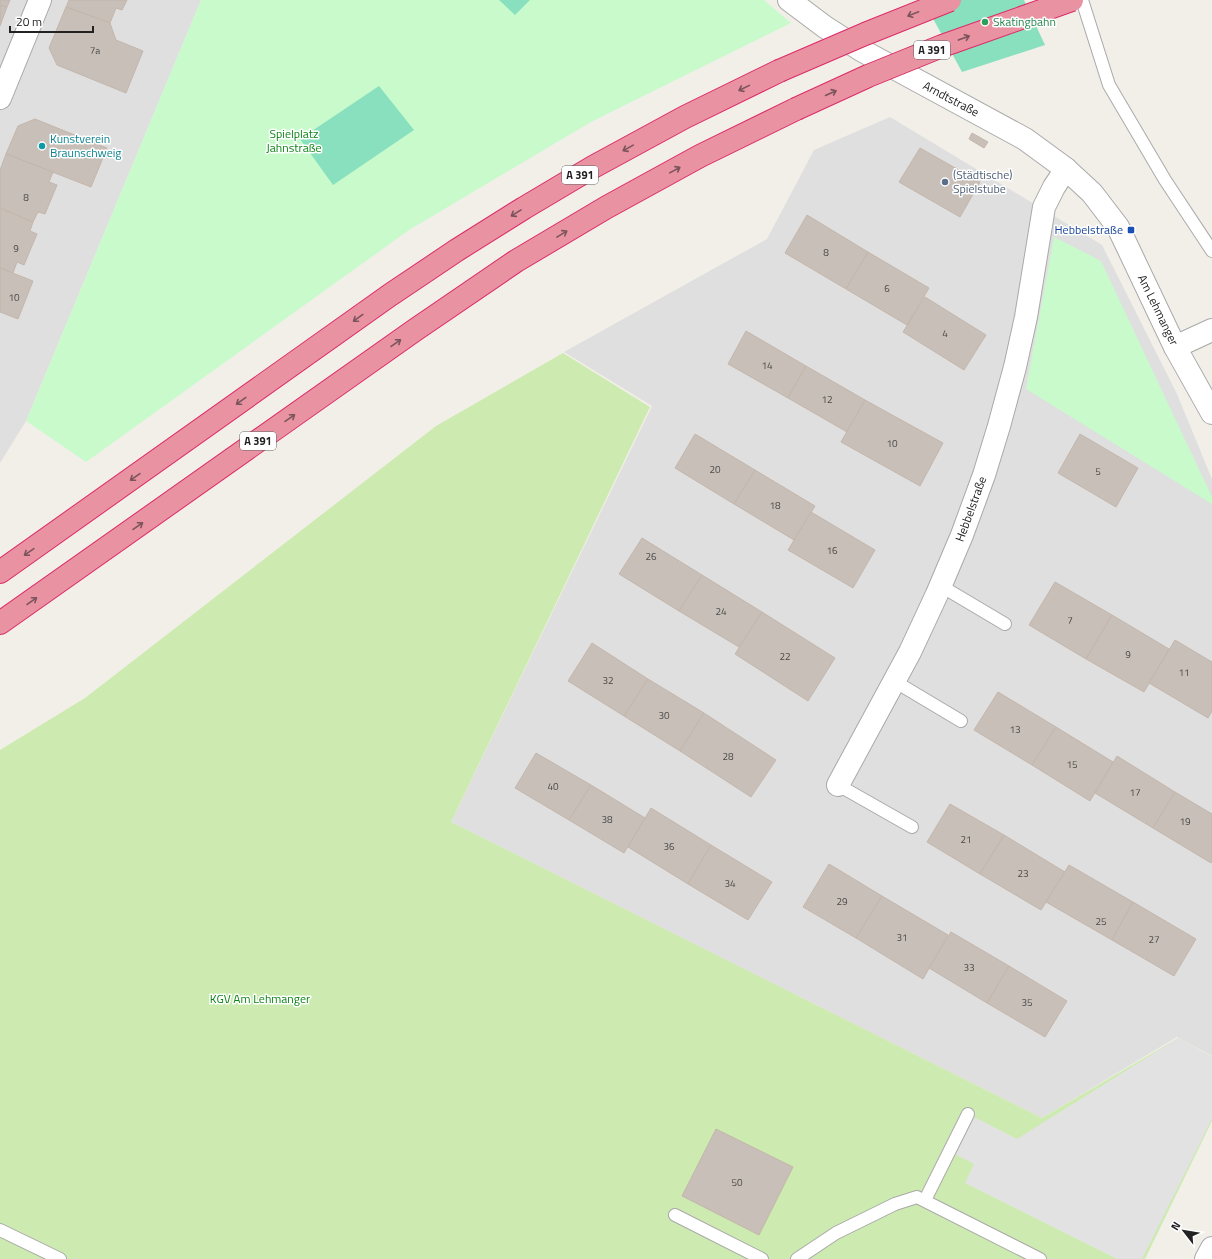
<svg xmlns="http://www.w3.org/2000/svg" width="1212" height="1259" viewBox="0 0 1212 1259" font-family="'Titillium Web',sans-serif">
<style>
.residential{fill:#e0dfdf}
.grass{fill:#cdebb0}
.park{fill:#c8facc}
.pitch{fill:#88e0be}
.parking{fill:#e2e2e2}
.building{fill:#c7bfb8;stroke:#c4b6ab}
.lines{fill:none;stroke-linecap:round;stroke-linejoin:round}
.service-casing{stroke:#a9a9a9;stroke-width:14}
.minor-casing{stroke:#a9a9a9;stroke-width:24}
.motorway-casing{stroke:#dc2a67;stroke-width:24}
.service{stroke:#fff;stroke-width:12}
.minor{stroke:#fff;stroke-width:22}
.motorway{stroke:#e892a2;stroke-width:22}
.motorway-bridge-casing{stroke:#dc2a67;stroke-width:24;stroke-linecap:butt}
.motorway-bridge{stroke:#e892a2;stroke-width:22}
.oneway{stroke:#7b545c}
.leisure-dot{fill:#2e9e5b;stroke:#fff;stroke-width:1.5}
.culture-dot{fill:#0f9aa8;stroke:#fff;stroke-width:1.5}
.service-dot{fill:#5c6f8a;stroke:#fff;stroke-width:1.5}
.transit-dot{fill:#1a4fb4;stroke:#fff;stroke-width:1.5}
.labels{text-anchor:middle;stroke-width:3;stroke-linejoin:round;paint-order:stroke}
.number-label{font-size:10px;fill:#4b4948}
.shield{fill:#fff;stroke:#646464;stroke-width:1}
.shield-label{font-size:11px;font-weight:bold;fill:#222}
.leisure-label{font-size:12px;fill:#27864d;stroke:#fff;text-anchor:start}
.street-label{font-size:12px;fill:#222;stroke:#fff}
.park-label{font-size:12px;fill:#0c8416;stroke:#fff}
.culture-label{font-size:12px;fill:#0d838f;stroke:#fff;text-anchor:start}
.service-label{font-size:12px;fill:#4e5e75;stroke:#fff;text-anchor:start}
.transit-label{font-size:12px;fill:#164399;stroke:#fff;text-anchor:end}
</style>
<rect width="100%" height="100%" fill="#f2efe9"/>
<g class="residential">
<path d="M0,0H201L26,421L0,463Z"/>
<path d="M890,117L1102,245L1177,394L1212,479V1056L1177,1037L1042,1118L451,822L652,406L564,352L767,239L814,150Z"/>
</g>
<path class="grass" d="M563,353L650,407L451,822L1042,1118L1178,1038L1212,1057V1121L1145,1259H0V750L85,698L436,426Z"/>
<g class="park">
<path d="M201,0H764L791,23L591,122L409,230L86,462L26,421Z"/>
<path d="M1054,237L1101,261L1212,497V504L1026,389Z"/>
</g>
<g class="pitch">
<path d="M499,0H530L515,15Z"/>
<path d="M923,0H1024L1045,45L962,72Z"/>
<path d="M379,86L414,130L333,185L300,139Z"/>
</g>
<path class="parking" d="M1178,1038L1212,1057V1119L1142,1259H1117L965,1183L974,1164L949,1151L968,1114L1017,1139Z"/>
<g class="building">
<path d="M0,0H10L7,7L0,5Z"/>
<path d="M69,0H127L122,10L116,8L110,23L66,7Z"/>
<path d="M0,5L7,7L0,26Z"/>
<path d="M66,7L110,23L116,40L143,51L126,93L57,65L49,48Z"/>
<path d="M35,119L107,148L91,187L6,154L18,126Z"/>
<path d="M972,133L988,142L984,148L969,139Z"/>
<path d="M920,148L980,182L960,217L899,182Z"/>
<path d="M6,154L53,172L49,182L57,185L45,214L38,212L33,222L0,208V170Z"/>
<path d="M0,208L33,222L30,231L37,234L24,265L17,262L13,273L0,268Z"/>
<path d="M807,215L868,252L846,289L785,253Z"/>
<path d="M868,252L929,288L907,325L846,289Z"/>
<path d="M0,268L33,281L18,319L0,312Z"/>
<path d="M925,297L986,335L964,370L903,332Z"/>
<path d="M746,331L806,366L788,398L728,364Z"/>
<path d="M806,366L865,400L847,432L788,398Z"/>
<path d="M865,400L943,443L920,486L841,442Z"/>
<path d="M695,434L755,470L734,504L675,468Z"/>
<path d="M1080,434L1138,468L1116,507L1058,473Z"/>
<path d="M755,470L815,506L794,540L734,504Z"/>
<path d="M811,512L875,550L853,588L788,550Z"/>
<path d="M642,538L702,575L679,611L619,574Z"/>
<path d="M702,575L762,612L739,647L679,611Z"/>
<path d="M1055,582L1112,615L1086,659L1029,625Z"/>
<path d="M762,612L835,658L808,701L735,654Z"/>
<path d="M1112,615L1169,649L1144,692L1086,659Z"/>
<path d="M1175,640L1212,662V711L1208,718L1149,683Z"/>
<path d="M592,643L648,679L624,716L568,681Z"/>
<path d="M648,679L704,713L680,751L624,716Z"/>
<path d="M998,692L1056,727L1032,765L974,730Z"/>
<path d="M704,713L776,760L751,797L680,751Z"/>
<path d="M1056,727L1113,762L1090,801L1032,765Z"/>
<path d="M536,753L591,785L569,820L515,788Z"/>
<path d="M1117,756L1175,792L1153,828L1095,793Z"/>
<path d="M591,785L645,818L624,853L569,820Z"/>
<path d="M1175,792L1212,814V861L1211,863L1153,828Z"/>
<path d="M950,804L1004,835L980,874L927,842Z"/>
<path d="M651,808L711,845L688,884L628,847Z"/>
<path d="M1004,835L1065,872L1041,910L980,874Z"/>
<path d="M711,845L772,882L748,920L688,884Z"/>
<path d="M829,864L882,896L856,938L803,907Z"/>
<path d="M1069,865L1133,902L1112,940L1046,902Z"/>
<path d="M882,896L948,935L923,979L856,938Z"/>
<path d="M1133,902L1196,939L1174,976L1112,940Z"/>
<path d="M951,932L1009,966L987,1003L929,968Z"/>
<path d="M1009,966L1067,1001L1045,1037L987,1003Z"/>
<path d="M716,1129L793,1167L759,1235L682,1196Z"/>
</g>
<g class="lines">
<defs>
<g id="service">
<path d="M1082,0L1109,85L1165,180L1212,251"/>
<path d="M941,586L1005,624"/>
<path d="M894,681L961,721"/>
<path d="M838,785L912,827"/>
<path d="M925,1200L968,1114"/>
<path d="M675,1215L762,1259"/>
<path d="M0,1230L60,1259"/>
<path d="M797,1259L836,1233L895,1204L917,1197L1040,1259"/>
</g>
<g id="minor">
<path d="M789,0L825,27L861,50L1025,139L1066,169L1092,193L1118,227L1175,347L1212,413"/>
<path d="M0,98L40,0"/>
<path d="M1175,347L1212,330"/>
<path d="M838,785L910,652L937,594L962,535L984,475L999,426L1015,367L1026,317L1044,207L1054,187L1066,169"/>
<path d="M1206,1259L1212,1248"/>
</g>
<g id="motorway">
<path d="M0,572L390,295L457,250L524,208L593,167L685,117L779,71"/>
<path d="M0,623L415,330L516,261L607,207L700,156L796,109"/>
</g>
</defs>
<use href="#service" class="service-casing"/>
<use href="#minor" class="minor-casing"/>
<use href="#motorway" class="motorway-casing"/>
<use href="#service" class="service"/>
<use href="#minor" class="minor"/>
<use href="#motorway" class="motorway"/>
<defs>
<g id="motorway-bridge">
<path d="M779,71L865,34L950,0"/>
<path d="M796,109L868,76L942,46L1072,0"/>
</g>
</defs>
<use href="#motorway-bridge" class="motorway-bridge-casing"/>
<use href="#motorway-bridge" class="motorway-bridge"/>
</g>
<defs><path id="oneway-shaft" d="M-6 0H5M1.5-3L5.5 0L1.5 3" fill="none" stroke-width="1.6" stroke-linecap="round" stroke-linejoin="round"/></defs>
<g class="oneway">
<use href="#oneway-shaft" transform="translate(913 14) rotate(158)"/>
<use href="#oneway-shaft" transform="translate(964 38) rotate(-20)"/>
<use href="#oneway-shaft" transform="translate(744 88) rotate(154)"/>
<use href="#oneway-shaft" transform="translate(831 93) rotate(-24)"/>
<use href="#oneway-shaft" transform="translate(628 148) rotate(151)"/>
<use href="#oneway-shaft" transform="translate(675 170) rotate(-29)"/>
<use href="#oneway-shaft" transform="translate(516 213) rotate(148)"/>
<use href="#oneway-shaft" transform="translate(562 234) rotate(-31)"/>
<use href="#oneway-shaft" transform="translate(358 318) rotate(144)"/>
<use href="#oneway-shaft" transform="translate(396 343) rotate(-35)"/>
<use href="#oneway-shaft" transform="translate(241 401) rotate(144)"/>
<use href="#oneway-shaft" transform="translate(290 418) rotate(-35)"/>
<use href="#oneway-shaft" transform="translate(135 477) rotate(145)"/>
<use href="#oneway-shaft" transform="translate(138 526) rotate(-35)"/>
<use href="#oneway-shaft" transform="translate(29 552) rotate(145)"/>
<use href="#oneway-shaft" transform="translate(32 601) rotate(-35)"/>
</g>
<circle class="leisure-dot" cx="985" cy="22" r="4"/>
<circle class="culture-dot" cx="42" cy="146" r="4"/>
<circle class="service-dot" cx="945" cy="182" r="4"/>
<rect class="transit-dot" x="1127" y="226" width="8" height="8" rx="2"/>
<g class="labels">
<g class="number-label">
<text x="95" y="54">7a</text>
<text x="26" y="201">8</text>
<text x="16" y="252">9</text>
<text x="826" y="256">8</text>
<text x="887" y="292">6</text>
<text x="14" y="301">10</text>
<text x="945" y="337">4</text>
<text x="767" y="369">14</text>
<text x="827" y="403">12</text>
<text x="892" y="447">10</text>
<text x="715" y="473">20</text>
<text x="1098" y="475">5</text>
<text x="775" y="509">18</text>
<text x="832" y="554">16</text>
<text x="651" y="560">26</text>
<text x="721" y="615">24</text>
<text x="1070" y="624">7</text>
<text x="1128" y="658">9</text>
<text x="785" y="660">22</text>
<text x="1184" y="676">11</text>
<text x="608" y="684">32</text>
<text x="664" y="719">30</text>
<text x="1015" y="733">13</text>
<text x="728" y="760">28</text>
<text x="1072" y="768">15</text>
<text x="553" y="790">40</text>
<text x="1135" y="796">17</text>
<text x="607" y="823">38</text>
<text x="1185" y="825">19</text>
<text x="966" y="843">21</text>
<text x="669" y="850">36</text>
<text x="1023" y="877">23</text>
<text x="730" y="887">34</text>
<text x="842" y="905">29</text>
<text x="1101" y="925">25</text>
<text x="902" y="941">31</text>
<text x="1154" y="943">27</text>
<text x="969" y="971">33</text>
<text x="1027" y="1006">35</text>
<text x="737" y="1186">50</text>
</g>
<g class="shield">
<rect x="914" y="41" width="36" height="18" rx="3"/>
<rect x="562" y="166" width="36" height="18" rx="3"/>
<rect x="240" y="432" width="36" height="18" rx="3"/>
</g>
<g class="shield-label">
<text x="932" y="54">A 391</text>
<text x="580" y="179">A 391</text>
<text x="258" y="445">A 391</text>
</g>
<g class="leisure-label">
<text x="993" y="26">Skatingbahn</text>
</g>
<g class="street-label">
<text transform="translate(951 99) rotate(28)" y="4">Arndtstraße</text>
<text transform="translate(1158 310) rotate(64)" y="4">Am Lehmanger</text>
<text transform="translate(971 509) rotate(-70)" y="4">Hebbelstraße</text>
</g>
<g class="park-label">
<text x="294" y="138">Spielplatz<tspan x="294" dy="14">Jahnstraße</tspan></text>
<text x="260" y="1003">KGV Am Lehmanger</text>
</g>
<g class="culture-label">
<text x="50" y="143">Kunstverein<tspan x="50" dy="14">Braunschweig</tspan></text>
</g>
<g class="service-label">
<text x="953" y="179">(Städtische)<tspan x="953" dy="14">Spielstube</tspan></text>
</g>
<g class="transit-label">
<text x="1123" y="234">Hebbelstraße</text>
</g>
</g>
<g transform="translate(1184 1231) rotate(301)" stroke="#ffffff" stroke-width="3" paint-order="stroke">
<path d="M0-3L7 15L0 10L-7 15Z" fill="#222222"/>
<text y="-6" font-size="11" font-weight="bold" text-anchor="middle" fill="#222222">N</text>
</g>
<path d="M10 26v6h83v-6" fill="none" stroke="#222222" stroke-width="2"/>
<text x="16" y="26" font-size="12" fill="#222222" stroke="#ffffff" stroke-width="3" paint-order="stroke">20 m</text>
</svg>
